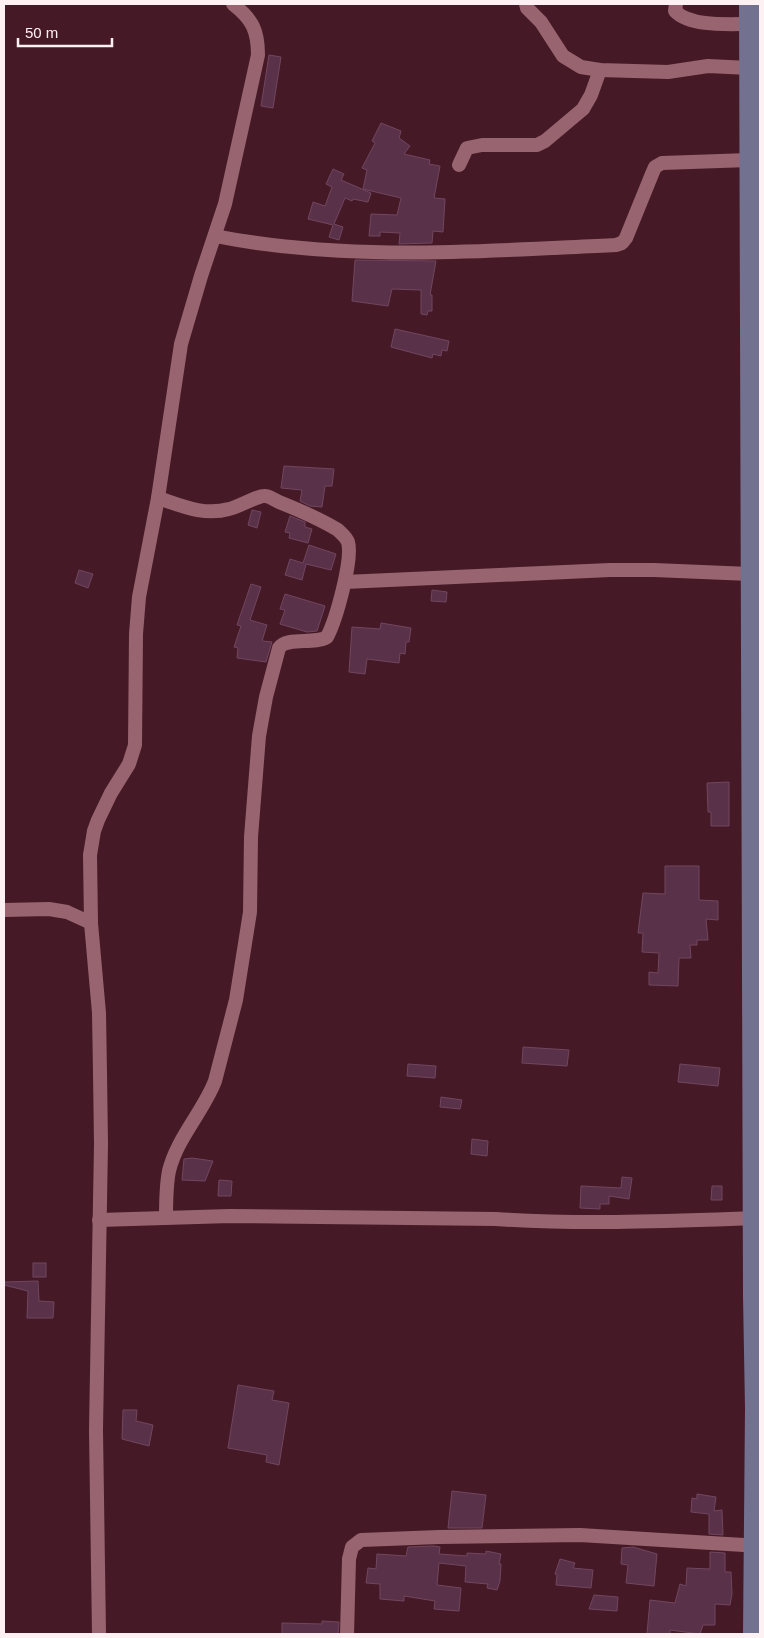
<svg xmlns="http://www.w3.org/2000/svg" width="764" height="1638" viewBox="0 0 764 1638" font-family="Helvetica,sans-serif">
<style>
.building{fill:#593149;stroke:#71465f}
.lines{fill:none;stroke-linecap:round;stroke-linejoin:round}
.street{stroke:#986470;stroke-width:14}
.secondary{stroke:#727190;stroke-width:20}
</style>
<rect width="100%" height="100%" fill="#451a26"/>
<g class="building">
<path d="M269,55L281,57L273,108L261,106Z"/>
<path d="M381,123L401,131L399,138L410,146L404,154L430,160L429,164L440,166L434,198L445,199L443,232L433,231L432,243L399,244L400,233L380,232V236H369L371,214L397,215L401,198L363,189L367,170L362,168L375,143L372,141Z"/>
<path d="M333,169L344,174L341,180L371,193L368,202L353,199L352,201L345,198L334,224L343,227L339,240L329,237L333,225L308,219L313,202L325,206L332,187L326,184Z"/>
<path d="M355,260L436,261L430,295H432V311H428L427,315L421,314V290L392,289L388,306L352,301Z"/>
<path d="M395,329L449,341L447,351L442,350L441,356L433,354L432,358L391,347Z"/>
<path d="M284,466L334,469L332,486H325L322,507L310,506L300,501L302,490L281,488Z"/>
<path d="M252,510L261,512L257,528L248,525Z"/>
<path d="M290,516L305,522V527L312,529L308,543L289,538L290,533L285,532Z"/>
<path d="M309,545L336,554L331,570L306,564L302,580L285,575L290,559L303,563Z"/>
<path d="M79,570L93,574L88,588L75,583Z"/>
<path d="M251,584L261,587L250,620L267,625L262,641L272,642L266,662L237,658L238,648L234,647L241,626L237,625Z"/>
<path d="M432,590L447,592L446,602L431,601Z"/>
<path d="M285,594L325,606L317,631L307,632L280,624L285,610L280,609Z"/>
<path d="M381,623L411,628L409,642H406L405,654L400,653L399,663L367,659L365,674L349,672L352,627L380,629Z"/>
<path d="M729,782V826H711V812H708L707,783Z"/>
<path d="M665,866H699V900L718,901V920L706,919L708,940H697V945H690L691,958H679L678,986L649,985V972L658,973L659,953L642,952L643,933H638L643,893L665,894Z"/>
<path d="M523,1047L569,1050L567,1066L522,1063Z"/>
<path d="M408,1064L436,1066L435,1078L407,1076Z"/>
<path d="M680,1064L720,1068L718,1086L678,1082Z"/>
<path d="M441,1097L462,1100L460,1109L440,1107Z"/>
<path d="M472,1139L488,1141L487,1156L471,1154Z"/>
<path d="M192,1158L213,1161L205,1181L182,1180L184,1159Z"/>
<path d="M622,1177L632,1178L629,1199L609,1196V1204H600V1209L580,1208L581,1186L621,1188Z"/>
<path d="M219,1180L232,1181L231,1196H218Z"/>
<path d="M712,1186H722V1200H711Z"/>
<rect x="33" y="1263" width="13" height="14"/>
<path d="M38,1281L39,1301L54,1302L53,1318H27L28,1291L4,1285V1282Z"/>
<path d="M238,1385L274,1391L272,1400L289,1403L279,1465L266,1462L267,1455L228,1448Z"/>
<path d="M123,1410H137L136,1421L153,1425L149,1446L122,1439Z"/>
<path d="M452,1491L486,1495L482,1528H448Z"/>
<path d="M697,1494L716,1497L714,1511L722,1510L723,1535L709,1534V1514L691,1512L692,1498L697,1499Z"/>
<path d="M434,1546L440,1547L439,1554L467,1556V1553L486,1554V1551L501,1554L499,1564H501L500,1581L497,1590L487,1588L488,1584L465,1582L466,1566L439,1563L437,1585L461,1588L459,1611L434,1609L435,1601L404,1596V1601L380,1599V1584L366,1583L368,1568L376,1569L377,1554L406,1556L408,1547Z"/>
<path d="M633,1547L657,1554L654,1586L626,1583L628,1565L621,1564L622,1548Z"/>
<path d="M710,1552L725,1553V1572H731L732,1594L730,1605L715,1604V1625H703L700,1634L670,1630V1634H647L650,1600L675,1603L680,1584L686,1586L687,1568L710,1569Z"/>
<path d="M560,1559L575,1563L573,1568L593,1570L591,1588L556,1585L557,1575L555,1574Z"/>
<path d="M594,1595L618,1597L617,1611L589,1609Z"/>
<path d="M322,1621L339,1622L338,1634H282V1623L322,1624Z"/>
</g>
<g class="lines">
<g class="street">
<path d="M526,4L527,8L541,22L563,56L581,67L600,70L668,72L708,66L749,68"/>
<path d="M676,4L675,11C690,27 729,24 749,24"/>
<path d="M459,165L467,148L482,145H537L545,141L583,109L591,95L600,70"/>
<path d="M215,236C347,262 482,251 616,245L622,243L626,238L652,174L655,167L662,163L749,160"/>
<path d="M158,498C182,506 204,516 229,509C238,507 259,495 265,496C269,496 275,500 279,502C299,510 320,519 338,530C342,534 346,537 348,542C353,560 336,620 327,637C314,645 287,636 279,648L266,697L259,736L251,837L250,912L236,1000L215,1081C203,1112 177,1138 169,1171C166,1186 166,1202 166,1218"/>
<path d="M345,582L610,570H654L750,574"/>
<path d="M4,910L49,909L67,912L91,923"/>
<path d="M99,1220L230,1216L496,1219C584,1225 672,1221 760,1218"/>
<path d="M99,1634L96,1430L101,1144L100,1073L99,1013L91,923L90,855L94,831L98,820L111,793L129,764L135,745L136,634L139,597L158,498L181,344L201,276L225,204L258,55C258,30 252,19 233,4"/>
<path d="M347,1634L349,1559L352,1547L361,1540L439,1537L580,1535L760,1546"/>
</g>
<path class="secondary" d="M749,4L753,1296L755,1408L753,1634"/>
</g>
<rect width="764" height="1638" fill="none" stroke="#fdf1f3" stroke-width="10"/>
<path d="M18 38v8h94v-8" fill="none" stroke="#fdf1f3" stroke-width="2.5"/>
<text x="25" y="38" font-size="15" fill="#fdf1f3" stroke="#451a26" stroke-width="4" paint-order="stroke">50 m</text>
</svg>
